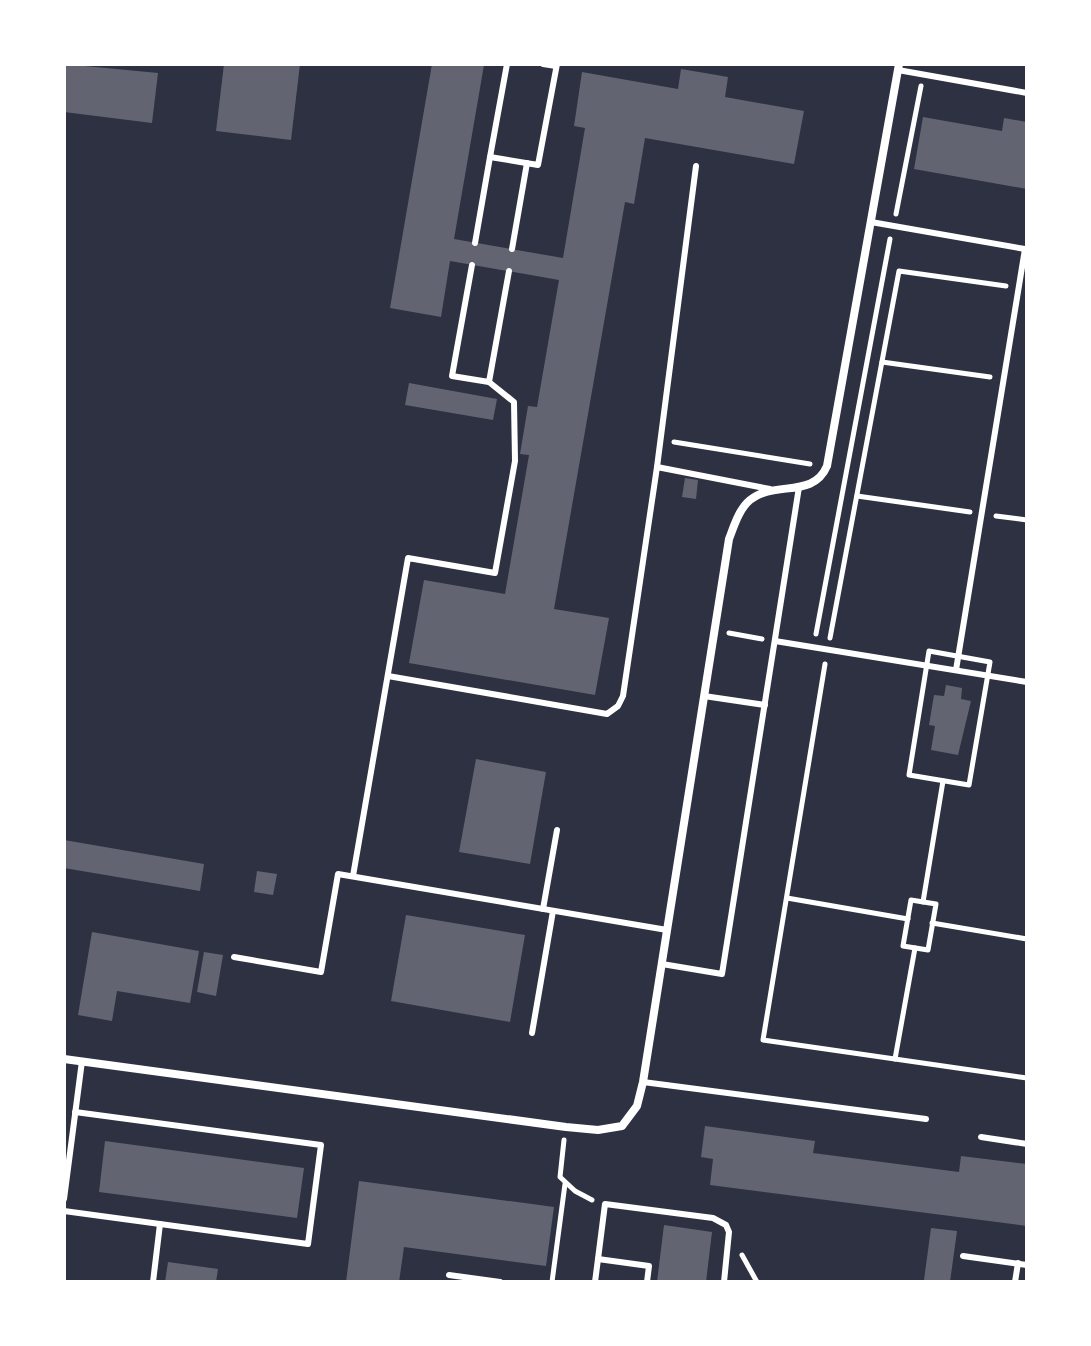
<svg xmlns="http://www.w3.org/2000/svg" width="1091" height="1346" viewBox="0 0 1091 1346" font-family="Commissioner,sans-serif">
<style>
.building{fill:#626471}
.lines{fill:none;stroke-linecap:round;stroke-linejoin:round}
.path{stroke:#fff;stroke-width:5}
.service{stroke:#fff;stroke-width:6}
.minor{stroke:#fff;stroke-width:8}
</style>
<rect width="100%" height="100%" fill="#2d3142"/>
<g class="building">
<path d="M64,64L158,73L152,123L64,112Z"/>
<path d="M224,64H300L291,140L216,131Z"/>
<path d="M432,64L484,65L454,239L563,258L585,128L574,126L582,72L678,89L681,69L705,73L728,77L725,97L804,111L794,164L645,138L634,204L625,202L554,609L609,618L595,695L409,663L424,580L505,594L529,455L520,454L528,406L537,407L559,280L450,261L441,317L390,308Z"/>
<path d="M923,117L1002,131L1004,118L1027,122V189L914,169Z"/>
<path d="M409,383L497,399L493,420L405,405Z"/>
<path d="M685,478L698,480L696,499L682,497Z"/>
<path d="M946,685L962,688L961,699L971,701L958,755L931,750L935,726L929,725L934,695L944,696Z"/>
<path d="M476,759L546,772L530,864L459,852Z"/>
<path d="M64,840L204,864L200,891L64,868Z"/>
<path d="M257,871L277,874L273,895L254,892Z"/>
<path d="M406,915L525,935L510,1022L391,1001Z"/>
<path d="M92,932L199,951L190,1003L117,991L112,1021L78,1015Z"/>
<path d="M204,952L223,955L216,996L197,992Z"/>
<path d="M705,1126L815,1141L813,1153L959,1172L961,1156L1027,1164V1226L710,1185L713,1159L701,1157Z"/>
<path d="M105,1141L304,1168L297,1218L99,1192Z"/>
<path d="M359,1181L554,1207L546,1266L404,1247L399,1282H346Z"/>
<path d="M664,1225L712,1232L706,1282H657Z"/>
<path d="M931,1228L957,1231L950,1282L924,1280Z"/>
<path d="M168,1262L218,1269L216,1282H165Z"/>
</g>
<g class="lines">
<g class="path">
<path d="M896,214L921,86"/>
<path d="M882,362L990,377"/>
<path d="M674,442L810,464"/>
<path d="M857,496L970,512"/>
<path d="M996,516L1027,520"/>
<path d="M729,633L762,639"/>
<path d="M816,634L890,239"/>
<path d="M830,638L899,271L1006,286"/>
<path d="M929,651L990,662L969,785L909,775Z"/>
<path d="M825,664L763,1040L1027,1078"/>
<path d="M787,898L908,919"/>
<path d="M911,900L936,904L928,950L903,946Z"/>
<path d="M923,902L943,781"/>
<path d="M932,923L1027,939"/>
<path d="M895,1059L915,948"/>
<path d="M564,1140L560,1177L575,1191L592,1200"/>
<path d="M742,1255L757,1282"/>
<path d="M552,1282L565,1184"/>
</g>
<g class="service">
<path d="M543,64L556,66"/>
<path d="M898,70L1027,93"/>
<path d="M490,157L507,64"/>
<path d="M871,222L1025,249L956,670"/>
<path d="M475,243L490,157L538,165L557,64"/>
<path d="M512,249L527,163"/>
<path d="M472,265L452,376L489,382L509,271"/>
<path d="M657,467L696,166"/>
<path d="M775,641L1027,682"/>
<path d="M388,676L607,714L618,706L623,696L657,467L770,489"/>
<path d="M704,696L765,705"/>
<path d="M353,876L408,558L495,573L515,461L514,402L489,382"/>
<path d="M543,909L557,830"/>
<path d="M234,957L321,972L338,874L667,930"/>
<path d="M662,964L722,974L799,487"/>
<path d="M532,1033L553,911"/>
<path d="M643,1082L926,1119"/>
<path d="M981,1137L1027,1144"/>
<path d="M64,1199L82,1061"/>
<path d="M64,1211L308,1244L321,1145L75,1112"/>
<path d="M963,1256L1027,1265"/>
<path d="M598,1259L605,1204L713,1218L726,1225L729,1232L724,1282"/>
<path d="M449,1275L500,1282"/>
<path d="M153,1282L160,1224"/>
<path d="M595,1282L598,1259L649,1266L647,1282"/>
<path d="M1015,1282L1018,1263"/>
</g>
<path class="minor" d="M64,1059L566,1127L598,1130L622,1126L637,1106L643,1082L729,539C734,526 739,509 750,500C775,480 813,499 827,466L899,64"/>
</g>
<rect width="1091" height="1346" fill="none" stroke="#ffffff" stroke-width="132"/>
</svg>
